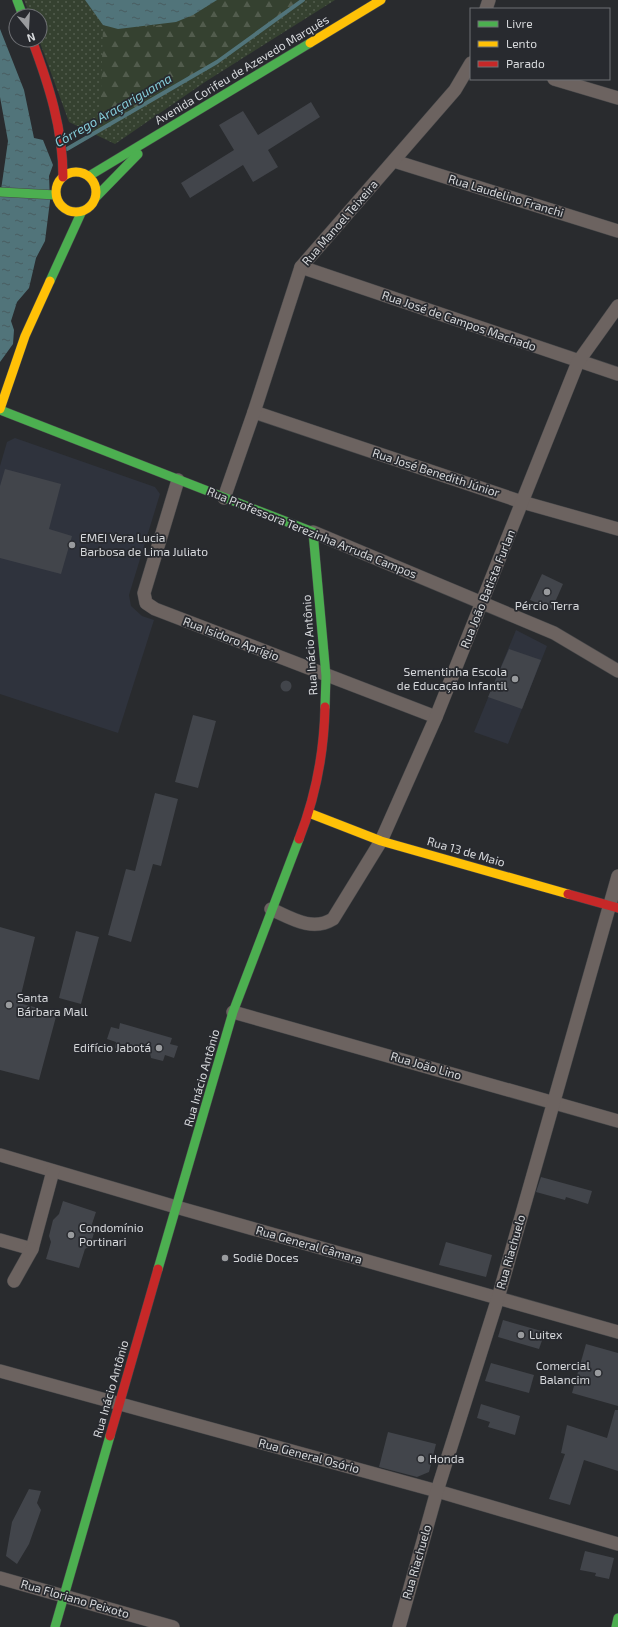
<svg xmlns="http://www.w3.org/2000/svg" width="618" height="1627" viewBox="0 0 618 1627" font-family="'Exo 2',sans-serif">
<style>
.built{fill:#2f333d}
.grass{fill:url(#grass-dots)}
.forest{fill:url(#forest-firs)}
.water{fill:url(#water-ripples)}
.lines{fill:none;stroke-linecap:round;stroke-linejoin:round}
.stream{stroke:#51747a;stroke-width:4}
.building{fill:#42454b}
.street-casing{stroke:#464749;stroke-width:14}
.fast-casing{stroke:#464749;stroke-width:10}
.slow-casing{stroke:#464749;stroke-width:10}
.jam-casing{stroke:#464749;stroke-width:10}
.street{stroke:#6c6360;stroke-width:13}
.fast{stroke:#4caf50;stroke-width:9}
.slow{stroke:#ffc107;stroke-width:9}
.jam{stroke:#c62828;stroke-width:9}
.poi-dot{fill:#999b9e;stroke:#282a2f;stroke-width:1.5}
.labels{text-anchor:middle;stroke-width:3.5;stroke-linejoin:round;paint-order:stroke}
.street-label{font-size:12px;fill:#d6d8db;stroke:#282a2f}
.poi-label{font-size:12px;fill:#d6d8db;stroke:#282a2f;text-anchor:start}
.water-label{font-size:13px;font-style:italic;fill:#85cdd9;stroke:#282a2f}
</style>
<defs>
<pattern id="grass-dots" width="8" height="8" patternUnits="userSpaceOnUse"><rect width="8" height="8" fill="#354130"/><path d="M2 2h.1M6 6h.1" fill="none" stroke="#525c4d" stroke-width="1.8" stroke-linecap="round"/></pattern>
<pattern id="forest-firs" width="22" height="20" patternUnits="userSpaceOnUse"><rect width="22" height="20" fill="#354130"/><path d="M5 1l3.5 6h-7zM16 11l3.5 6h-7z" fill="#525c4d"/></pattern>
<pattern id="water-ripples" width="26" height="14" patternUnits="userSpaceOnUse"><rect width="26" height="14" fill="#51747a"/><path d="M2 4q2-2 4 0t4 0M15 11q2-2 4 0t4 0" fill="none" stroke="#495d61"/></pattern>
</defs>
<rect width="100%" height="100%" fill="#292b2e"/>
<g class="built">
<path d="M15,438L155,487L160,494L129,595L131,606L142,616L154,620L118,733L0,694V466L7,442Z"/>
<path d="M516,630L547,646L508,744L474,732Z"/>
</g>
<path class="grass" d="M24,0H335L205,82L115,144L69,122L39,40H40V16H30Z"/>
<path class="forest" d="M217,0H307L217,62L100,129L103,25C141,36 185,21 217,0Z"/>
<g class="water">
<path d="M85,0H217L193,15L176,22L118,29L103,25Z"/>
<path d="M0,29L24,90L34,138L43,140L53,165L49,176L50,201L45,241L36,258L29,288L17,302L11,321L14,330L13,344L0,362V197L8,141L0,97Z"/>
</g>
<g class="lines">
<path class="stream" d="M67,149L217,62L303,0"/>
</g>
<g class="building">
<path d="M311,102L320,117L268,150L278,167L253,182L243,165L190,198L181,183L234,150L219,125L243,111L258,135Z"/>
<path d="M5,469L61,484L49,529L72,536L61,574L0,558V486Z"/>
<path d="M542,574L563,584L552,609L530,600Z"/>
<path d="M509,649L541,660L522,709L488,697Z"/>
<circle cx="286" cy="686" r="5.5"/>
<path d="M193,715L216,721L198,788L175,782Z"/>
<path d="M155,793L178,799L161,866L153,864L131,942L108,935L126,869L135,871Z"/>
<path d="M0,927L35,937L19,1003L57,1013L39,1080L0,1070Z"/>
<path d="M76,931L99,937L81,1004L59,998Z"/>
<path d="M120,1023L172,1038L170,1044L178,1046L174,1058L165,1055L163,1061L151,1058L150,1053L140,1050L131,1047L127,1051L115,1048L116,1042L107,1039L111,1027L119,1029Z"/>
<path d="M541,1177L592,1191L588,1204L566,1197L565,1200L536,1192Z"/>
<path d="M63,1201L96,1212L92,1224L94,1233L90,1246L85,1249L79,1268L46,1259L51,1242L49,1236L53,1220L59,1214Z"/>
<path d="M446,1242L492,1255L486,1277L439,1265Z"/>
<path d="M503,1320L545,1332L539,1349L498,1337Z"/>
<path d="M586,1344L618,1353V1406L572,1393Z"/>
<path d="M491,1363L534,1375L529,1393L485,1381Z"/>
<path d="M481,1404L520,1416L515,1435L488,1427L490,1422L477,1418Z"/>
<path d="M615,1410H618V1471L584,1460L570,1505L549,1499L565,1454L561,1453L567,1425L607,1438Z"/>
<path d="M388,1432L436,1444L429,1472L417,1477L379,1467Z"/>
<path d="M29,1489L41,1491L37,1503L41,1510L29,1544L17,1564L6,1556L12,1522Z"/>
<path d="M585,1551L614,1558L609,1579L595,1576L596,1573L580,1570Z"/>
</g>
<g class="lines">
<defs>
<g id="street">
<path d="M486,9L489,0"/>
<path d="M554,79L618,98"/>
<path d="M394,161L618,231"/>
<path d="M301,267L618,374"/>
<path d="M254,412L522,502L618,529"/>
<path d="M178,480L144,593L146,603L155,609L436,717"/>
<path d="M224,498L254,412L301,267L455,90L471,63"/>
<path d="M313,532L554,633L618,671"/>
<path d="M271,909C291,918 312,932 333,919L381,841L436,717L578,362L618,306"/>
<path d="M233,1012L618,1121"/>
<path d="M0,1155L176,1207L618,1332"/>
<path d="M0,1240L32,1249L53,1171"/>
<path d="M14,1281L32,1249"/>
<path d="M0,1371L437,1491L618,1544"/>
<path d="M0,1578L173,1627"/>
<path d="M399,1627L437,1491L498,1298L618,876"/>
</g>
<g id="fast">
<path d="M17,0L23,16"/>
<path d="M89,176L310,43"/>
<path d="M0,192L56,195"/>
<path d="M96,197L138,154"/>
<path d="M50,281L82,211"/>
<path d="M0,410L313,532L326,676L325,707"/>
<path d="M158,1269L233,1012L299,839"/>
<path d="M55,1627L110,1436"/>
<path d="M616,1627L618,1618"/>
</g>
<g id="slow">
<path d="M310,43L381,0"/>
<circle cx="76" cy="192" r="20"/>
<path d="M0,409L25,336L50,281"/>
<path d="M309,813L381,841L568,894"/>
</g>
<g id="jam">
<path d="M32,40C49,85 63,129 63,177"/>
<path d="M299,839C316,796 324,753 325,707"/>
<path d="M568,894L618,908"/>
<path d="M110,1436L158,1269"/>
</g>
</defs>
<use href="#street" class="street-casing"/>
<use href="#fast" class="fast-casing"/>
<use href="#slow" class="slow-casing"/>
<use href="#jam" class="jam-casing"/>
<use href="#street" class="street"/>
<use href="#fast" class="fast"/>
<use href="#slow" class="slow"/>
<use href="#jam" class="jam"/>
</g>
<g class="poi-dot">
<circle cx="72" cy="545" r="4"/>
<circle cx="547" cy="592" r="4"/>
<circle cx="515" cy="679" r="4"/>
<circle cx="9" cy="1005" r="4"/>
<circle cx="159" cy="1048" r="4"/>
<circle cx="71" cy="1235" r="4"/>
<circle cx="225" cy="1258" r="4"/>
<circle cx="521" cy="1335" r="4"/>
<circle cx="598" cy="1373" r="4"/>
<circle cx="421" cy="1459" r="4"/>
</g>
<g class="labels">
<g class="street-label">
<text transform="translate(242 70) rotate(-31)" y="4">Avenida Corifeu de Azevedo Marquês</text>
<text transform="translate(506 196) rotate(17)" y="4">Rua Laudelino Franchi</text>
<text transform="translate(340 223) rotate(-49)" y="4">Rua Manoel Teixeira</text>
<text transform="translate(459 321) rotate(19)" y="4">Rua José de Campos Machado</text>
<text transform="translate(436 473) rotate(18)" y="4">Rua José Benedith Júnior</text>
<text transform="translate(312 533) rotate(22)" y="4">Rua Professora Terezinha Arruda Campos</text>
<text transform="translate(488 589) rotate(-68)" y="4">Rua João Batista Furlan</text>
<text transform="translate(231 639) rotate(21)" y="4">Rua Isidoro Aprígio</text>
<text transform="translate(310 645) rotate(-94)" y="4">Rua Inácio Antônio</text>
<text transform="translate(466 852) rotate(16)" y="4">Rua 13 de Maio</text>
<text transform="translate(426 1066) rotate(16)" y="4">Rua João Lino</text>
<text transform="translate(202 1078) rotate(-74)" y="4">Rua Inácio Antônio</text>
<text transform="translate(309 1245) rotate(16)" y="4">Rua General Câmara</text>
<text transform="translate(511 1252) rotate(-74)" y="4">Rua Riachuelo</text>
<text transform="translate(111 1389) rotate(-74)" y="4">Rua Inácio Antônio</text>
<text transform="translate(309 1456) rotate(15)" y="4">Rua General Osório</text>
<text transform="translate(417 1562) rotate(-74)" y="4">Rua Riachuelo</text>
<text transform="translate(75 1599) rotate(16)" y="4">Rua Floriano Peixoto</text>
</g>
<g class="poi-label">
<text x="80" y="542">EMEI Vera Lucia<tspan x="80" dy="14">Barbosa de Lima Juliato</tspan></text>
<text x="547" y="610" text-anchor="middle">Pércio Terra</text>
<text x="507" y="676" text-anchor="end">Sementinha Escola<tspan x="507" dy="14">de Educação Infantil</tspan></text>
<text x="17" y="1002">Santa<tspan x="17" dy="14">Bárbara Mall</tspan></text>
<text x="151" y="1052" text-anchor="end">Edifício Jabotá</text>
<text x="79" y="1232">Condomínio<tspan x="79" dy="14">Portinari</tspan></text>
<text x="233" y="1262">Sodiê Doces</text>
<text x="529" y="1339">Luitex</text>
<text x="590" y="1370" text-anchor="end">Comercial<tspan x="590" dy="14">Balancim</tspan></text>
<text x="429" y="1463">Honda</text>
</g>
<g class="water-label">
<text transform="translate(113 110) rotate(-30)" y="5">Córrego Araçariguama</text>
</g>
</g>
<rect x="470" y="8" width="140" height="72" fill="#282a2f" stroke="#6e7074"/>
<rect x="478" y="21" width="20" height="6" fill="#4caf50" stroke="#6e7074"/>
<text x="506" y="28" font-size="12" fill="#d6d8db">Livre</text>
<rect x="478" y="41" width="20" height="6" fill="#ffc107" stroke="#6e7074"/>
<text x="506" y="48" font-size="12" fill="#d6d8db">Lento</text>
<rect x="478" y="61" width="20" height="6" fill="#c62828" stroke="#6e7074"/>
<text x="506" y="68" font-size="12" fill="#d6d8db">Parado</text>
<g transform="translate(28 28) rotate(162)"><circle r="19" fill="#282a2f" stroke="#6e7074"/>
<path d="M0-3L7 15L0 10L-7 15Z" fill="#999b9e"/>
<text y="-6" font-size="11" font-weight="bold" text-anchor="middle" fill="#d6d8db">N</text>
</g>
</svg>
